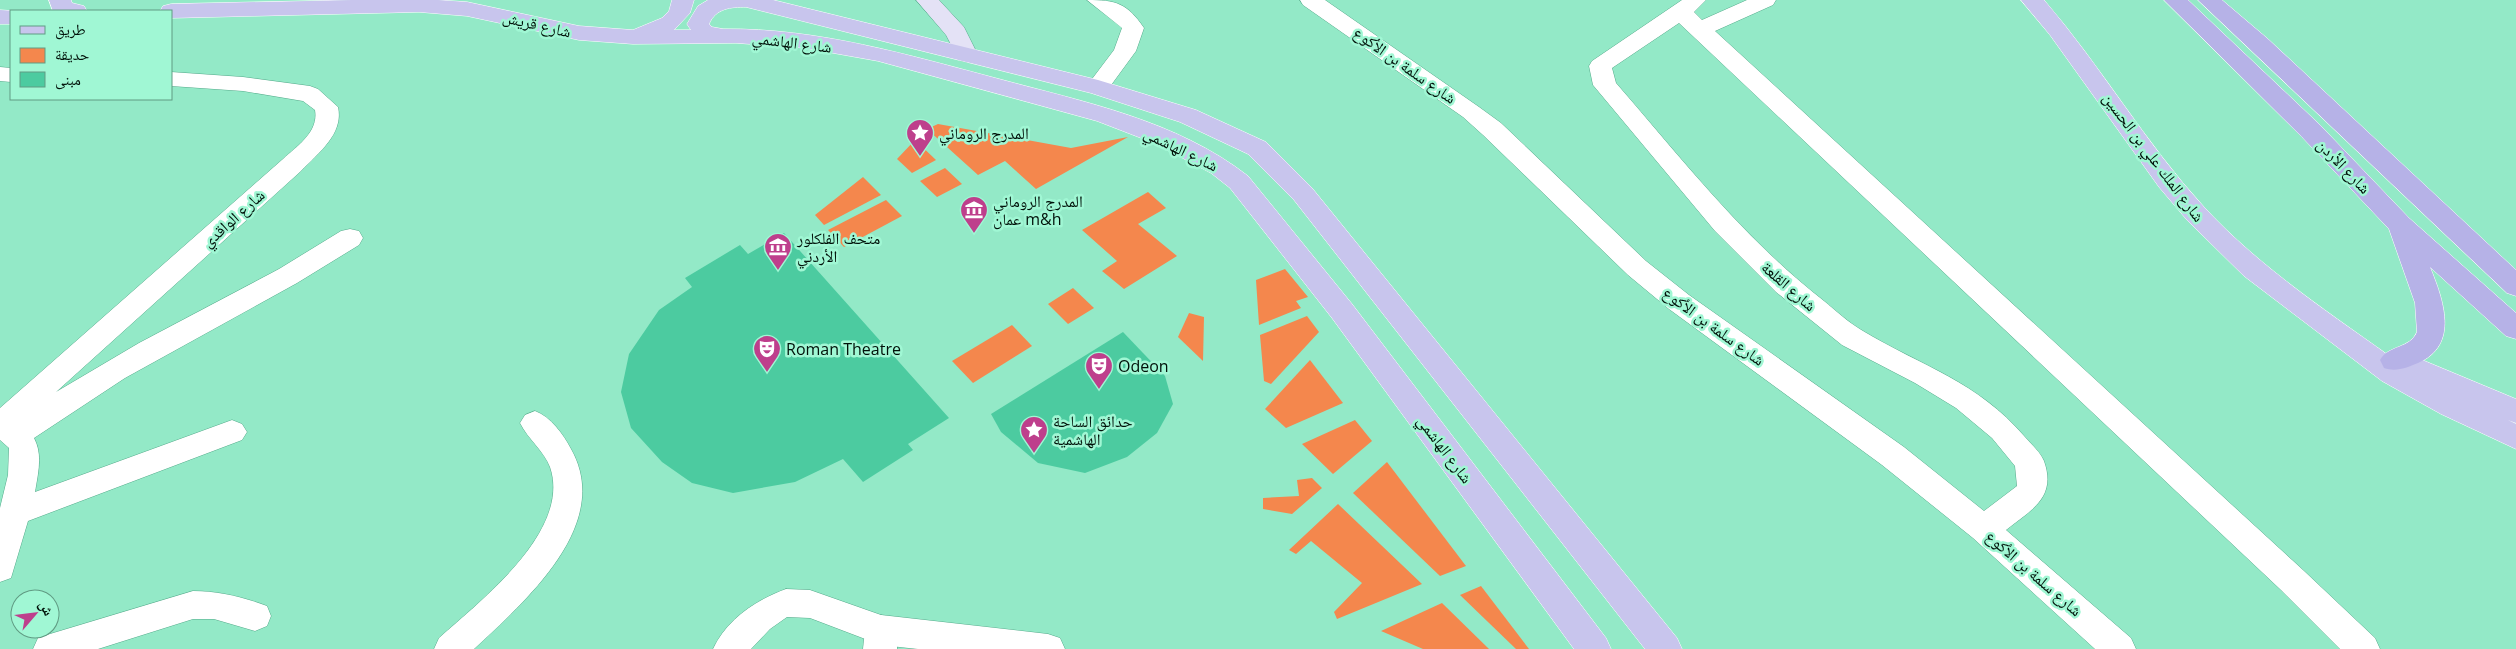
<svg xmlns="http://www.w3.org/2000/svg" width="2516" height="649" viewBox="0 0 2516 649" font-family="'Open Sans','Noto Naskh Arabic',sans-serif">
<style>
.green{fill:#f4874d}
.building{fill:#4ccba0}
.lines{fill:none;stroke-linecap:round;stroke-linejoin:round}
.minor-casing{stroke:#54aa8a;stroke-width:1}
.tertiary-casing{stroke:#54aa8a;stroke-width:1}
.secondary-casing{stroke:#54aa8a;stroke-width:1}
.primary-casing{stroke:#fff;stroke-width:1}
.trunk-casing{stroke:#fff;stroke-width:1}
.minor{fill:#fff;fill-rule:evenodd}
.tertiary{fill:#fff;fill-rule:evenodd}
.secondary{fill:#e4e2f6;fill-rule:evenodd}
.primary{fill:#c8c5ed;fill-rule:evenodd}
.trunk{fill:#b6b2e7;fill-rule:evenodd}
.labels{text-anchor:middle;stroke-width:5;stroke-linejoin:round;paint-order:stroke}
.street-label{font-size:16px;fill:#001109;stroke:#a0f7d4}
.poi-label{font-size:16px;fill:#001109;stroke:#a0f7d4;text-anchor:start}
</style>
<rect width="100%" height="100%" fill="#93e9c7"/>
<g class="green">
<path d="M938,124L1071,148L1128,137L1036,189L1005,161L978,175L927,129Z"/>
<path d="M915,140L936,160L912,173L897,159Z"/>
<path d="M945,168L962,184L937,197L920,181Z"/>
<path d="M863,177L881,195L824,225L815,215Z"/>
<path d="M1148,192L1166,208L1138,224L1177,256L1124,289L1102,271L1117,261L1082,230Z"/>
<path d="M886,200L902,216L844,247L828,230Z"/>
<path d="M1285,269L1308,297L1296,301L1301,308L1259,325L1256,280Z"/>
<path d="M1073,288L1094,308L1068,324L1048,304Z"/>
<path d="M1189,313L1204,317L1203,361L1178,337Z"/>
<path d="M1307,316L1319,332L1271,384L1264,381L1260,335Z"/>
<path d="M1012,325L1032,346L973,383L952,361Z"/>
<path d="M1310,360L1343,403L1286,428L1265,409Z"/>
<path d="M1355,420L1372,441L1333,474L1302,444Z"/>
<path d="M1387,462L1466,566L1440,576L1353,493Z"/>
<path d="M1312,478L1322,488L1292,514L1263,509V498L1299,496L1297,480Z"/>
<path d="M1338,504L1422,584L1337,619L1334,612L1362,583L1311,541L1296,554L1289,550Z"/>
<path d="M1481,586L1529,649H1516L1460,595Z"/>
<path d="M1442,603L1489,649H1423L1381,631Z"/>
</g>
<g class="building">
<path d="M784,233L949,418L908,444L913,450L863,482L843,459L795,482L733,493L692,483L662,462L631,428L621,392L629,354L659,310L692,287L685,278L740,245L748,254Z"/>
<path d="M1123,332L1165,376L1173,404L1157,433L1127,457L1085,473L1038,463L1001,432L991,414Z"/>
</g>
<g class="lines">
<defs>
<g id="minor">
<path d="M1087,0C1116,0 1127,3 1144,28L1136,51L1106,92L1098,94L1090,92L1086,87L1114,50L1122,28Z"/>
<path d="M1300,0H1325L1479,107L1501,123L1646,261L1689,295L1904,447L1984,511L2017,486L2015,466L1992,438L1956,408L1915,383L1842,345L1776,292L1715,231L1593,85L1589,66L1592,61L1682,0H1706L1694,12L1702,20L1747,0H1776L1773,5L1715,31L2303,570L2375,638L2380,649H2340L2281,590L1679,23L1612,68L1616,83C1682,159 1744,239 1824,301C1836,311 1849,323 1863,331C1923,367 1977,381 2025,437C2032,445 2040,452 2044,461C2057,498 2031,510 2006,530L2131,638L2136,649H2095L1973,538L1882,465L1669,309L1628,275L1483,135L1463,117L1303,5Z"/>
<path d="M0,67L11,68V82L0,81Z"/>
<path d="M171,72L243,77L310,86L318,89L338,107C344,134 318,153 301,171L56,392L139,343L279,269L341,231L350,229L359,231L363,238L359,245L297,283L125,378L34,438C43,455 38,473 35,492L232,420L242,424L247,432L242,440L28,521L11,578L0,582V508L8,475L9,448L0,440V408L283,159C297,146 319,132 315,110L303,101L243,91L171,86Z"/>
<path d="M535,411C551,417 563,434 571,449C614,525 524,602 474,649H434L439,638C480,601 572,531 550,467C544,451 528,439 520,423L525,415Z"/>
<path d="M193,591C218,591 243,597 267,606L271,616L267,626L255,631L214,619H193L98,649H33L38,638L50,634Z"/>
<path d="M881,615L893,620L897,630V649H863L865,630L869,620Z"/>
</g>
<path id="tertiary" d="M786,589L810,590L881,615L1048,634L1060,638L1065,649H918L881,645L810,618L787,617L770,629L751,649H713C727,619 756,600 786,589Z"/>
<path id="secondary" d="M916,0H939L964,27L978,55L975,60L967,62L959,60L946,35Z"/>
<g id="primary">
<path d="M49,0H71L72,3L84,6L87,11H53Z"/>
<path d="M352,0H438L467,2L579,26L633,30L662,18L669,11L672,0H694L690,13L674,30H691L687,24L698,6L708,0H773L1098,80L1196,110L1266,142L1312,188L1677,638L1682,649H1645L1294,200L1248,154L1180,122L1091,93L746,7C731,7 716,8 709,24L712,27L723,29C818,28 908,55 999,79C1084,102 1176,120 1248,176L1352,304L1606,638L1611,649H1574L1332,318L1230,188L1211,173L1154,143L1097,121L878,61L805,48L736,43L633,44L579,40L467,16L419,12L171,18V11H160L163,6L171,4Z"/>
<path d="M2021,0H2044C2101,66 2145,143 2204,207C2261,269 2334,316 2402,365L2405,360L2415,357L2516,399V423L2508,420L2516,424V449L2441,414L2382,381L2244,276L2187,220L2159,187L2050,35Z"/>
<path d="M0,10L15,11H11V24H0Z"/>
</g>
<g id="trunk">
<path d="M2164,0H2188L2320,125L2409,218L2516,313V339L2506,336L2430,267C2443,299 2460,345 2418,363C2406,368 2396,372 2384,368L2380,360C2388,345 2410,349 2417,332L2415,303L2389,229L2302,137Z"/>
<path d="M2198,0H2222L2268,39L2516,270V296L2507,293Z"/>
</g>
</defs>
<use href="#minor" class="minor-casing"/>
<use href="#tertiary" class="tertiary-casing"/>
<use href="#secondary" class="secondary-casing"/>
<use href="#primary" class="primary-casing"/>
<use href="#trunk" class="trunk-casing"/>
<use href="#minor" class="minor"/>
<use href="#tertiary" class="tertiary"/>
<use href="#secondary" class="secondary"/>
<use href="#primary" class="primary"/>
<use href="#trunk" class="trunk"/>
</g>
<defs>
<symbol id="sight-pin" viewBox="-11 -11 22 30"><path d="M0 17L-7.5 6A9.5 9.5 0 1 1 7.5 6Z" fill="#be3f8c" stroke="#a0f7d4"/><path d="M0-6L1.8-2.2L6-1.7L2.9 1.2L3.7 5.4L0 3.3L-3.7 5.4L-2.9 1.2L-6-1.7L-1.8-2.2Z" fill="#fff"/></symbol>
<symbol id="museum-pin" viewBox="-11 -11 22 30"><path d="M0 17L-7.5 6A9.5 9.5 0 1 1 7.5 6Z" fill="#be3f8c" stroke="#a0f7d4"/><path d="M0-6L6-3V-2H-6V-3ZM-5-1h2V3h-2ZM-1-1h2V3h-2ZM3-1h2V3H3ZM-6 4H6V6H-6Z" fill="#fff"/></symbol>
<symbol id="theatre-pin" viewBox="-11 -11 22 30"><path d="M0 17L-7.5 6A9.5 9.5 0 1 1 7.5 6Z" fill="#be3f8c" stroke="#a0f7d4"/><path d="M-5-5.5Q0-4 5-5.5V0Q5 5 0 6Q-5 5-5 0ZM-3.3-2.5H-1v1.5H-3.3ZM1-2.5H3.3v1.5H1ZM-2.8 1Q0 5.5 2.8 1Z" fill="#fff"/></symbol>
</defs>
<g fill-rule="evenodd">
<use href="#sight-pin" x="904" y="117" width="32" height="43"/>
<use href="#museum-pin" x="958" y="194" width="32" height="43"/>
<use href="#museum-pin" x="762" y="231" width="32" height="43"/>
<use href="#theatre-pin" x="751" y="333" width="32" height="43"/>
<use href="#theatre-pin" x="1083" y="350" width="32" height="43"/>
<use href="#sight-pin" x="1018" y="414" width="32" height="43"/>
</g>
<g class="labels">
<g class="street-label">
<text transform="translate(537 24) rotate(13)" y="6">شارع قريش</text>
<text transform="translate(792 42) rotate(7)" y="6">شارع الهاشمي</text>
<text transform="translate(1405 65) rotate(35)" y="6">شارع سلمة بن الأكوع</text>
<text transform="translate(1181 149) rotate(26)" y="6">شارع الهاشمي</text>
<text transform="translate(2154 157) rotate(53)" y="6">شارع الملك علي بن الحسين</text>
<text transform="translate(2344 166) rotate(46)" y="6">شارع الأردن</text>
<text transform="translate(233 218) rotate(-42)" y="6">شارع الواقدي</text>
<text transform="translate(1789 286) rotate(41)" y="6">شارع القلعة</text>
<text transform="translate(1714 326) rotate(36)" y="6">شارع سلمة بن الأكوع</text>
<text transform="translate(1445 449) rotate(53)" y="6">شارع الهاشمي</text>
<text transform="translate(2034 573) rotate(41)" y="6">شارع سلمة بن الأكوع</text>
</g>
<g class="poi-label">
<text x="939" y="139">المدرج الروماني</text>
<text x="993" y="207">المدرج الروماني<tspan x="993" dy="18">عمان m&amp;h</tspan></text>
<text x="797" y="244">متحف الفلكلور<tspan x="797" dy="18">الأردني</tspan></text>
<text x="786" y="355">Roman Theatre</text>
<text x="1118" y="372">Odeon</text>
<text x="1053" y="427">حدائق الساحة<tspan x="1053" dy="18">الهاشمية</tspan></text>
</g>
</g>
<rect x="10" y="10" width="162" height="90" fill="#a0f7d4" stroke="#609b83"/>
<rect x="20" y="26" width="25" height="8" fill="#c8c5ed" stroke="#609b83"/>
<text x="55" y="35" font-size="15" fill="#001109">طريق</text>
<rect x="20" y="48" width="25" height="15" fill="#f4874d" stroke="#609b83"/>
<text x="55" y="60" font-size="15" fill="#001109">حديقة</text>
<rect x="20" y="72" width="25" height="15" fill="#4ccba0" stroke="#609b83"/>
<text x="55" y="85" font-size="15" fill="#001109">مبنى</text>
<g transform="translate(35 614) rotate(62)"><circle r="24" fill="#a0f7d4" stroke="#609b83"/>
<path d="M0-4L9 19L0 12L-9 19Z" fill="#be3f8c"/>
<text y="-8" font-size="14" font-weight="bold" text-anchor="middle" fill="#001109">ش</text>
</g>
</svg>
